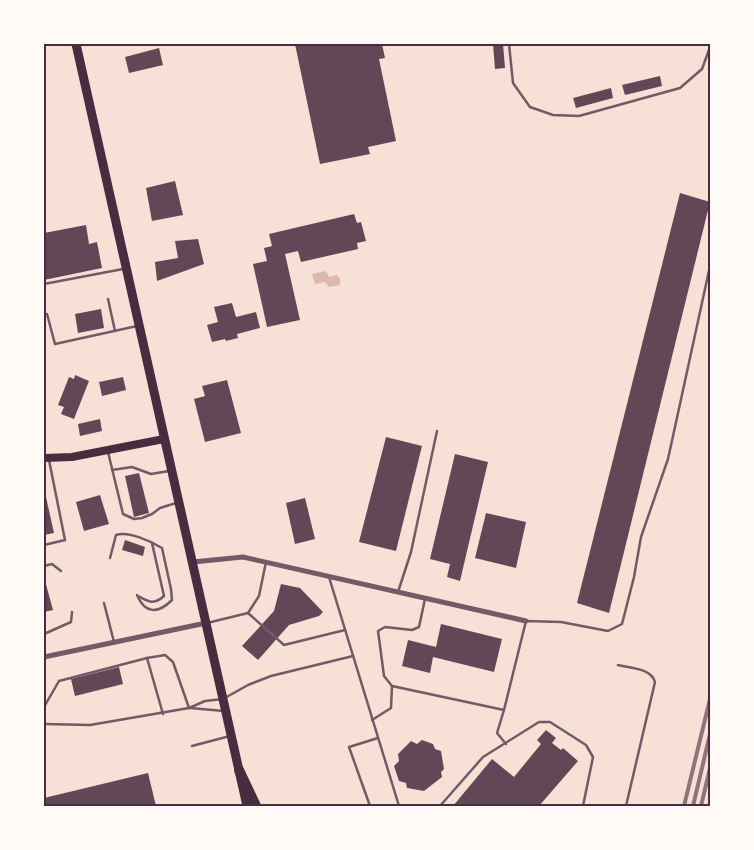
<svg xmlns="http://www.w3.org/2000/svg" width="754" height="850" viewBox="0 0 754 850" font-family="'Golos Text',sans-serif">
<style>
.water{fill:#dcb8b0}
.building{fill:#644757}
.lines{fill:none;stroke-linecap:round;stroke-linejoin:round}
.service{stroke:#755966;stroke-width:2.5}
.minor{stroke:#755966;stroke-width:5}
.secondary{stroke:#4a2c40;stroke-width:8}
.primary{stroke:#4a2c40;stroke-width:9}
.motorway{stroke:#4a2c40;stroke-width:10}
.rail{stroke:#8f747c;stroke-width:4}
.neatline{fill:none;stroke:#4a2c40;stroke-width:2}
</style>
<rect width="100%" height="100%" fill="#f7e1d7"/>
<path class="water" d="M326,271L329,277L337,275L340,279V285L329,287L325,282L315,284L312,274Z"/>
<g class="building">
<path d="M295,44H382L385,58L379,59L396,141L368,147L370,154L320,164Z"/>
<path d="M493,44H503L505,68L495,69Z"/>
<path d="M159,48L163,65L129,73L125,57Z"/>
<path d="M660,76L662,86L625,95L622,85Z"/>
<path d="M611,88L613,98L576,108L573,98Z"/>
<path d="M175,181L183,215L152,221L146,188Z"/>
<path d="M680,193L710,202L609,613L577,603Z"/>
<path d="M354,214L357,223L361,222L366,241L357,243L358,249L301,262L298,251L285,254L300,320L267,327L253,264L267,261L264,248L272,246L269,234Z"/>
<path d="M86,225L89,244L97,242L102,268L44,280V233Z"/>
<path d="M198,239L204,264L157,281L155,262L178,258L175,241Z"/>
<path d="M232,303L236,317L256,312L260,328L237,334L238,338L226,341L225,339L212,342L207,325L218,322L214,307Z"/>
<path d="M101,309L104,328L78,333L75,314Z"/>
<path d="M75,375L89,381L74,419L61,414L64,407L58,405L69,377L74,379Z"/>
<path d="M123,377L126,390L102,396L99,382Z"/>
<path d="M227,380L241,433L205,442L194,399L205,396L202,386Z"/>
<path d="M100,419L102,431L80,436L78,424Z"/>
<path d="M386,437L422,446L396,551L359,542Z"/>
<path d="M455,454L488,462L460,581L447,577L450,564L430,559Z"/>
<path d="M139,473L149,513L134,517L125,476Z"/>
<path d="M100,495L109,524L84,531L76,502Z"/>
<path d="M44,497H46L54,533L44,535Z"/>
<path d="M305,498L315,539L295,544L286,503Z"/>
<path d="M486,513L526,522L516,568L475,558Z"/>
<path d="M125,540L145,547L143,556L122,550Z"/>
<path d="M44,577L53,610L44,612Z"/>
<path d="M281,584L300,588L323,612L319,616L289,625L258,660L242,646L274,611Z"/>
<path d="M441,624L502,639L494,672L433,657L430,673L402,666L408,640L436,647Z"/>
<path d="M119,667L123,684L75,696L71,679Z"/>
<path d="M546,730L556,738L552,743L561,750L563,748L578,761L539,806H453L492,759L514,777L541,744L537,740Z"/>
<path d="M422,740L433,744L435,749L441,751L444,769L441,772L442,777L424,791L407,788L406,783L399,781L394,766L399,761L398,754L411,741L417,744Z"/>
<path d="M148,773L156,806H44V798Z"/>
</g>
<g class="lines">
<g class="service">
<path d="M509,44L513,83L530,107L553,115L579,116L680,88L702,69L710,47"/>
<path d="M44,284L123,269"/>
<path d="M108,299L115,331"/>
<path d="M47,314L55,344L137,326"/>
<path d="M108,452L123,514L134,519L142,518L152,514L160,508L176,503"/>
<path d="M112,470L132,467L151,474L169,471"/>
<path d="M44,545L65,540L49,460"/>
<path d="M110,558L116,535C128,531 151,541 162,548L171,589L172,600C158,614 145,614 137,595"/>
<path d="M44,566L52,564L61,571"/>
<path d="M329,577L399,806"/>
<path d="M398,592L411,552L437,431"/>
<path d="M138,596C149,602 154,605 164,596L152,543"/>
<path d="M425,599L419,627L412,630L385,627L378,631L384,676L392,686L504,710L497,733L506,744"/>
<path d="M104,603L114,642"/>
<path d="M248,613L284,645L345,630"/>
<path d="M207,623L248,613L259,596L266,562"/>
<path d="M44,634L71,622L72,612"/>
<path d="M147,658L163,714"/>
<path d="M618,665C630,668 651,668 655,682L626,806"/>
<path d="M44,707L59,681L147,658L165,655L173,662L189,708"/>
<path d="M190,708L224,711"/>
<path d="M504,710L526,621L561,622L608,631L622,624L634,577L641,537L668,459L710,266"/>
<path d="M372,720L391,708L392,686"/>
<path d="M44,724L90,725L189,708L205,701L223,699L248,685L271,676L353,656"/>
<path d="M192,746L230,736"/>
<path d="M370,806L349,747L378,738"/>
<path d="M440,806L483,757L539,722H550L586,745L593,757L583,806"/>
</g>
<g class="minor">
<path d="M193,562L243,557L526,621"/>
<path d="M44,657L206,623"/>
</g>
<path class="secondary" d="M44,458L72,457L164,439"/>
<path class="primary" d="M76,44L247,806"/>
<path class="motorway" d="M239,770L256,806"/>
<g class="rail">
<path d="M684,806L710,699"/>
<path d="M693,806L710,734"/>
<path d="M701,806L710,768"/>
</g>
</g>
<rect width="754" height="850" fill="none" stroke="#fffaf5" stroke-width="90"/>
<rect x="45" y="45" width="664" height="760" class="neatline"/>
</svg>
